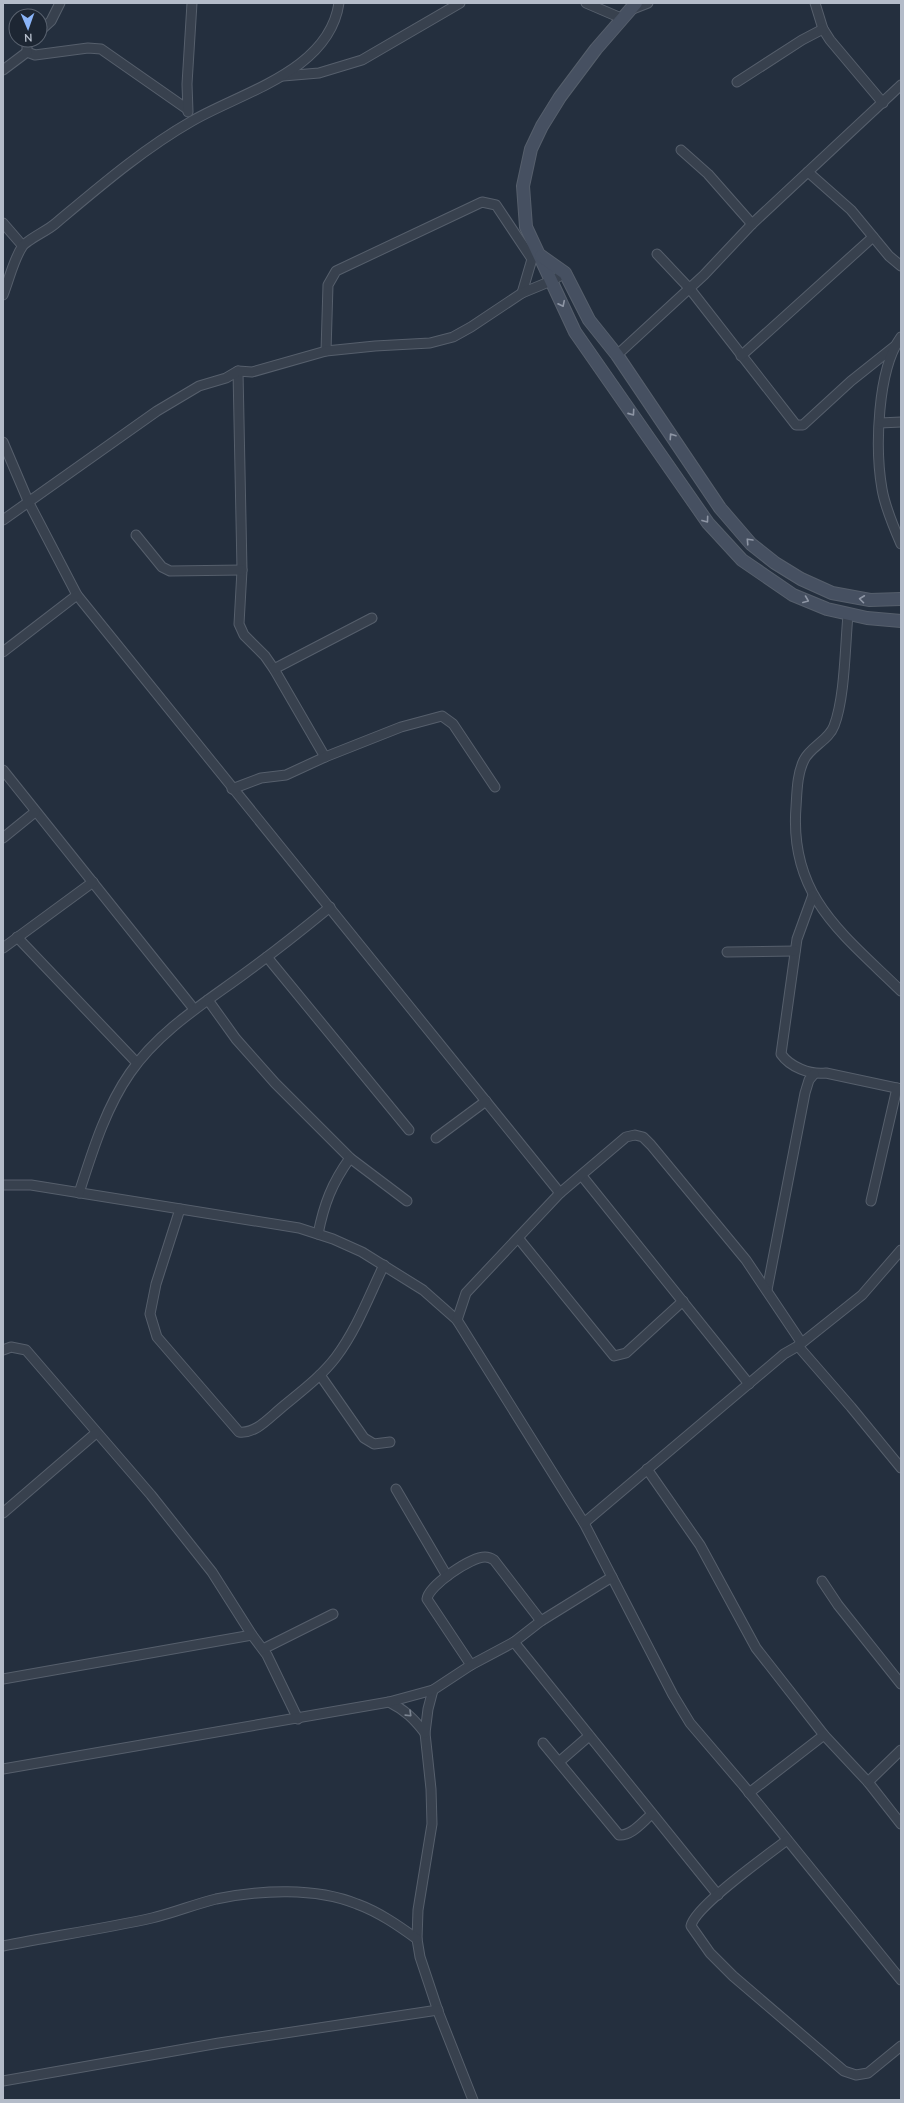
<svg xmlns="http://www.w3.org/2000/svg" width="904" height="2103" viewBox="0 0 904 2103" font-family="'Nunito Sans',sans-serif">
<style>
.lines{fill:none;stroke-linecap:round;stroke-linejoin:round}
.minor-casing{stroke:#565f6c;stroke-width:11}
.secondary-casing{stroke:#565f6c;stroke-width:14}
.minor{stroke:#38414e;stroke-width:9}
.secondary{stroke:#465061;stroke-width:12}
.oneway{stroke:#8e96a5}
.oneway2{stroke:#7c8592}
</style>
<rect width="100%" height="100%" fill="#242f3e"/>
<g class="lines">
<defs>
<g id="minor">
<path d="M586,3L621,18"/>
<path d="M815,3L823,29L830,40L883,103"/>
<path d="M630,10L648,3"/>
<path d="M40,31L51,21L60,3"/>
<path d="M27,52L35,55L88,48L101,49L187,109"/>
<path d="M27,52V44L31,40"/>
<path d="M3,70L27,52"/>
<path d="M283,76L319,73L362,60L460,3"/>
<path d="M737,82L802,40L823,29"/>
<path d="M188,112L187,84L192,3"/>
<path d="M681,150L708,174L752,224"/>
<path d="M808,172L851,210L889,256L901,266"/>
<path d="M3,223L22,245"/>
<path d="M657,254L690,289L796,425H803L851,381L895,346"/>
<path d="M3,295C9,280 13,261 22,247C26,240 49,230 56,223C99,187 143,149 192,121C242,92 329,71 339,3"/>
<path d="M901,337C877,370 875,449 882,489C885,507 894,528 901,544"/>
<path d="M326,351L328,285L336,271L482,202L496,205L532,259L522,293"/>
<path d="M617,355L704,275L752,224L901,85"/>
<path d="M741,356L873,237"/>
<path d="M238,371L242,570L239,624L244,635L265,656L274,669L325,757"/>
<path d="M880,423L901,422"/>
<path d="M3,442L29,503L77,595L560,1193"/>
<path d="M3,520L157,411L199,386L226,378L238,371L252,372L326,351L375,346L430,343L453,337L471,327L522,293L551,281L565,273"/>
<path d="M136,535L162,567L170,571L242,570"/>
<path d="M848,615C845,646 845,698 834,726C829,740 810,747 804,760C797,774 797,792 796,807C789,897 844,935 901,991"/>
<path d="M3,652L77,595"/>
<path d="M274,669L372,618"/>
<path d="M3,770L194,1009"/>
<path d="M232,789L261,778L286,775L325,757L401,727L442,716L453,724L495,787"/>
<path d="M3,838L35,812"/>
<path d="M813,895L797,939L781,1054C790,1067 810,1075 826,1073L901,1089"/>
<path d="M17,937L137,1063"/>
<path d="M3,948L93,882"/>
<path d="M727,952L795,951"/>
<path d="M267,957L409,1130"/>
<path d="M208,1000L236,1039L275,1083L350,1158L407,1201"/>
<path d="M436,1138L486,1101"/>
<path d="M582,1176L749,1384"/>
<path d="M3,1185H31L299,1228L333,1239L362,1252L423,1290L457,1320L584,1523L673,1695L690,1723L743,1785L901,1980"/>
<path d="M79,1193C92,1153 105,1109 130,1073C159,1031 203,1004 244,974C273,953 302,930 330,907"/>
<path d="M871,1201L897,1088"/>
<path d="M180,1209L156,1284L150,1314L157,1337L239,1432C255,1434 268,1419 280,1409C299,1393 321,1377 336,1357C357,1329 369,1296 384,1265"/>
<path d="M318,1234C324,1204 332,1183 350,1158"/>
<path d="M519,1239L614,1356L626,1353L683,1301"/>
<path d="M767,1290L805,1093L809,1080L814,1074"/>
<path d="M457,1320L466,1293L560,1193L626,1137L635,1135L643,1137L651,1145L746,1260L801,1342"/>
<path d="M798,1346L851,1407L901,1468"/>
<path d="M3,1350L11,1347L26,1350L151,1495L212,1572L252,1635L267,1655L298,1719"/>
<path d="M320,1375L364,1438L374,1444L390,1442"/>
<path d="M647,1469L700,1545L756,1648L824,1735L868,1782L901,1824"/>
<path d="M396,1489L447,1576"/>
<path d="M3,1513L96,1433"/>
<path d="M584,1523L784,1354L798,1346L862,1295L901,1250"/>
<path d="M822,1581L838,1605L901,1684"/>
<path d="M514,1642L718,1895"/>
<path d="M263,1649L333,1614"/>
<path d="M471,1665L427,1599C429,1585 471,1557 485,1557C489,1557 491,1558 494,1560L541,1621"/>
<path d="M3,1679L252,1635"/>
<path d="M433,1690L428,1709L425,1733L431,1789L432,1824L418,1910L417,1939L420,1957L439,2014L473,2100"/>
<path d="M389,1702C405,1710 414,1719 425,1733"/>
<path d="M543,1743L619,1835C632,1836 643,1821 652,1814"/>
<path d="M559,1762L589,1736"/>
<path d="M3,1769L389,1702L433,1690L471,1665L514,1642L541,1621L612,1577"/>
<path d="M868,1782L901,1750"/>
<path d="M749,1793L824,1735"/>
<path d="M787,1840C768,1855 695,1906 691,1926L710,1953L733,1976L844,2071L856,2075L868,2073L901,2046"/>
<path d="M3,1946C53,1936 103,1929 152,1918C174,1913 195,1904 216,1899C260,1890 315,1887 357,1904C379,1912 399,1926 417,1939"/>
<path d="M3,2081L219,2043L438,2010"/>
</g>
<g id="secondary">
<path d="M636,3L596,49L560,97L542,126L531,149L523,186L526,227L575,332L708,523L742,560L793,595L827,609L867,618L901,621"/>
<path d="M541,256L565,273L589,320L617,355L720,508L751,544L775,563L801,579L832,593L870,600L901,599"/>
</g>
</defs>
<use href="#minor" class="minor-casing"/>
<use href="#secondary" class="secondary-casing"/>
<use href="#minor" class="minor"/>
<use href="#secondary" class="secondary"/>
</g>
<defs><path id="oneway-chevron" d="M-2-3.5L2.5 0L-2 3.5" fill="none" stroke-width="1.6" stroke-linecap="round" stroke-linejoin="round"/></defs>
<g class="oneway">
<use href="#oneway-chevron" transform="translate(562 304) rotate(64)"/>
<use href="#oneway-chevron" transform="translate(632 413) rotate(55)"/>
<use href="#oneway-chevron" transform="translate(672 436) rotate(-124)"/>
<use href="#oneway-chevron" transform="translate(706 520) rotate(54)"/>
<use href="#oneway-chevron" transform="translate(749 541) rotate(-133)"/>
<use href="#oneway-chevron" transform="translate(862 599) rotate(-173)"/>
<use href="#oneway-chevron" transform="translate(806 600) rotate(22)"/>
</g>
<use class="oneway2" href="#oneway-chevron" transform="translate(409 1714) rotate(44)"/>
<rect width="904" height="2103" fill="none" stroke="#b4bcc9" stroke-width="8"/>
<g transform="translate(28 28) rotate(178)"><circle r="19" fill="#1d2633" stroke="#59626f"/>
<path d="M0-3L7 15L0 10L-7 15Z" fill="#8ab4f8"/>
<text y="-6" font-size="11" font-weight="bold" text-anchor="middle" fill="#b4bcc9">N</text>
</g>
</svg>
